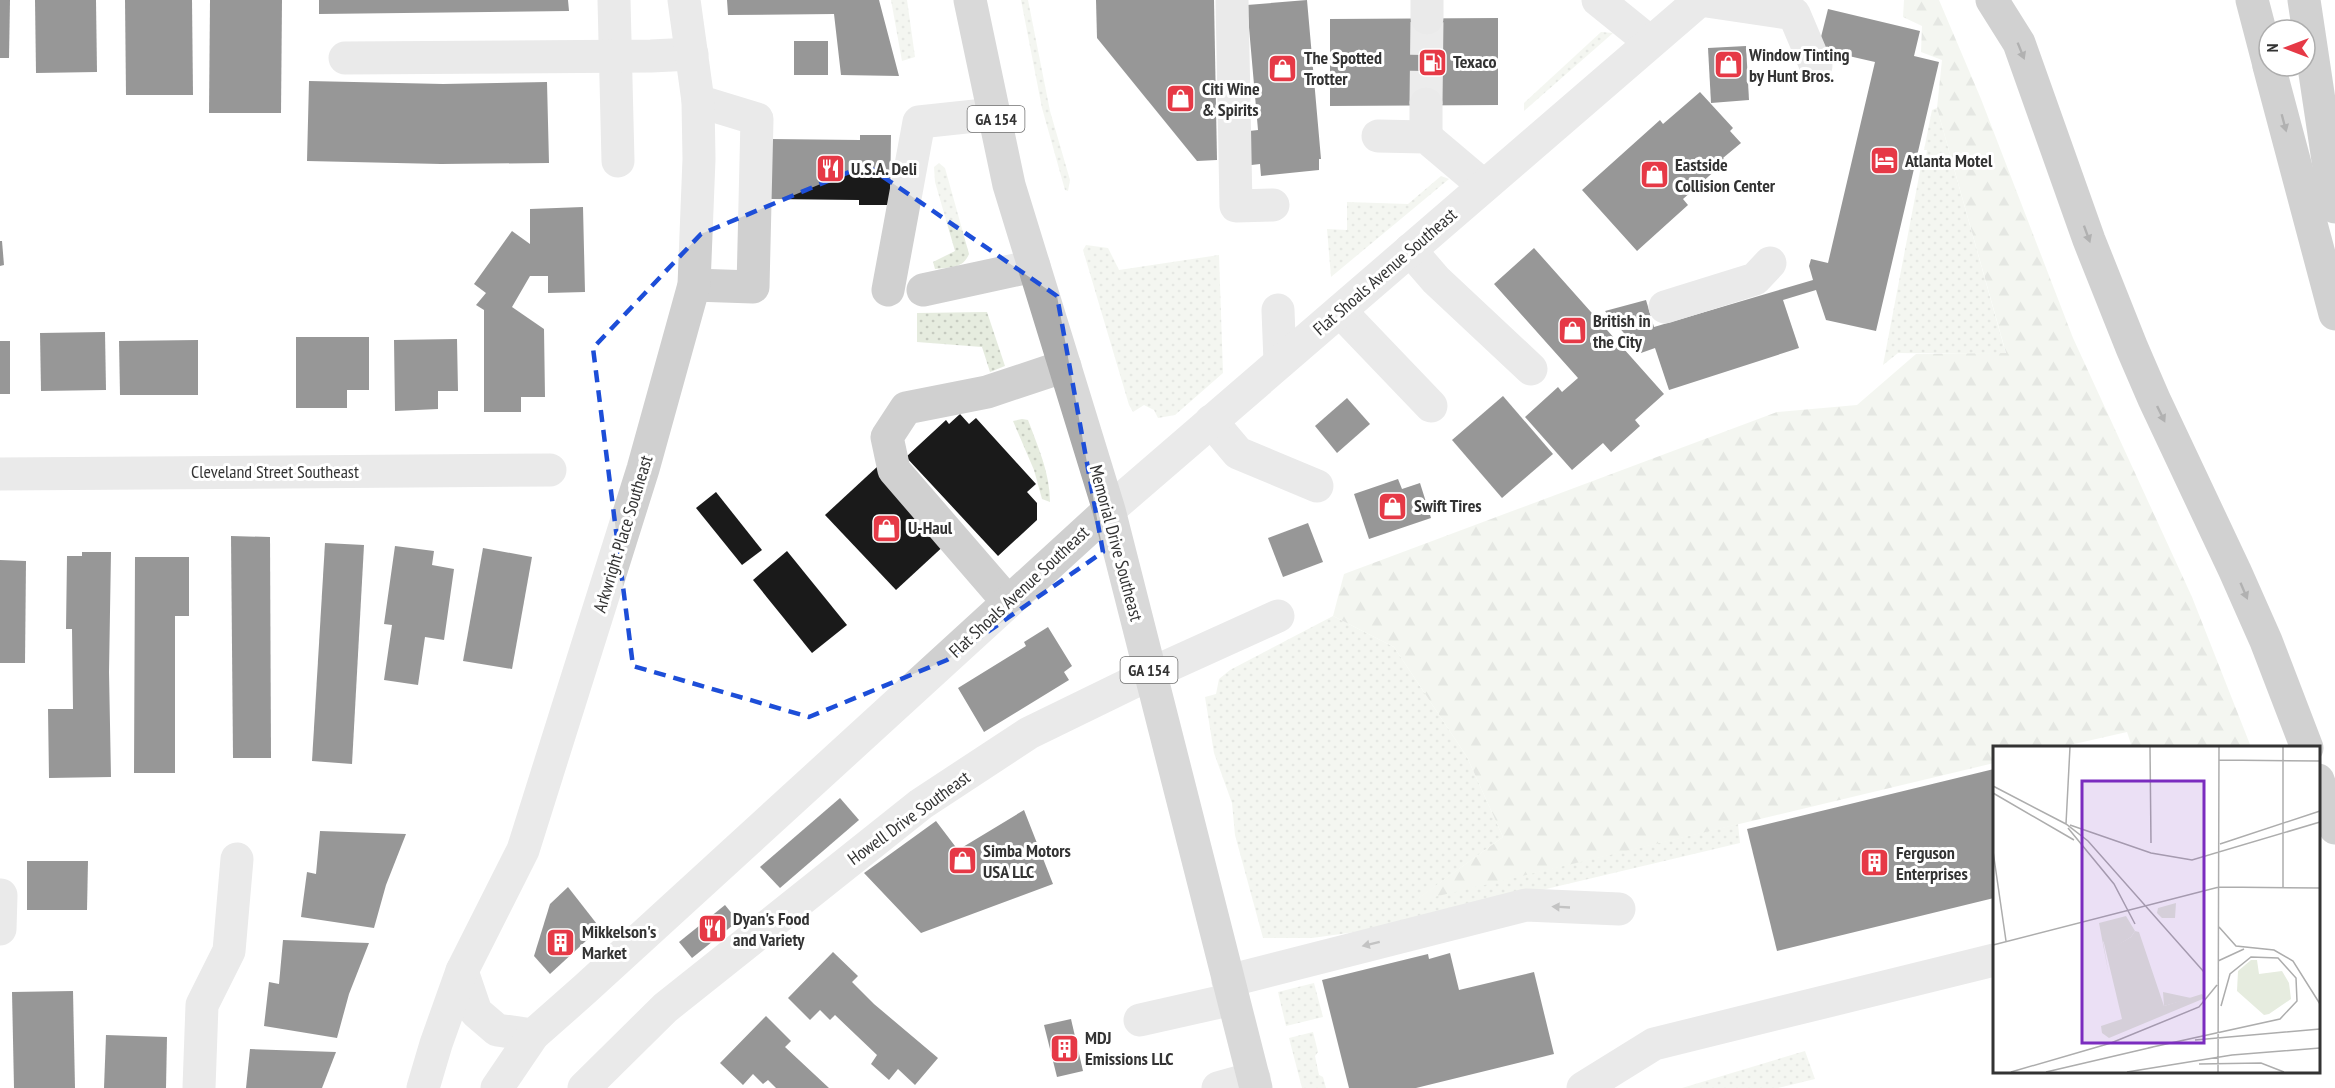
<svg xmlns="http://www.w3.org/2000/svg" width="2335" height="1088" viewBox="0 0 2335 1088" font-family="'PT Sans Narrow',sans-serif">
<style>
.grass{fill:url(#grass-dots)}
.forest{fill:url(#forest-firs)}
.building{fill:#1a1a1a}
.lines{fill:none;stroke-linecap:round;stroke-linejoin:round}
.minor-tunnel{stroke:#d6d6d6;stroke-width:33;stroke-dasharray:33 16;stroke-linecap:butt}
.minor{stroke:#d0d0d0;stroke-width:33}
.major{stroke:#ababab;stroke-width:33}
.highway{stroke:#9a9a9a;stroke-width:33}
.oneway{fill:#525252}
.oneway2{fill:#7a7a7a}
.marked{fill:none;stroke:#1d4ed8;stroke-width:4.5;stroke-dasharray:12 8;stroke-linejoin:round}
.labels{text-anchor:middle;stroke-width:6;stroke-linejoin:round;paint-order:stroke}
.shield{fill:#fff;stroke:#707070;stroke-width:1.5}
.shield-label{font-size:16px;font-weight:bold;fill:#333}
.poi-label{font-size:18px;font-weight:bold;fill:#333;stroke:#fff;text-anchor:start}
.street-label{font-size:18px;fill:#333;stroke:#fff}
.inset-road{fill:none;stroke:#adadad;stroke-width:1.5}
.view{fill:#7b2cbf;fill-opacity:0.15;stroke:#7b2cbf;stroke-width:3}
.inset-edge{fill:none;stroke:#333;stroke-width:3}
</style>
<defs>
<pattern id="grass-dots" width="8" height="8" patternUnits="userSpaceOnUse" patternTransform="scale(1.5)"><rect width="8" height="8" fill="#e6ecdf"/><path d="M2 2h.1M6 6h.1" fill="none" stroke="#c6cbc0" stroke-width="1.8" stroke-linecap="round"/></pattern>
<pattern id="forest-firs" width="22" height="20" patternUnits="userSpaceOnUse" patternTransform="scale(1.5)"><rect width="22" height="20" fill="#e6ecdf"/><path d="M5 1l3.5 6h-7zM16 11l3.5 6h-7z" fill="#c6cbc0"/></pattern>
</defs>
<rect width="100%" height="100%" fill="#fff"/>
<g class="grass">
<path d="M891,0H907L915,57L902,61Z"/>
<path d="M1021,0H1028L1050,111L1070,180L1068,191L1065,190L1042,108Z"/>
<path d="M1601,32L1613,33L1524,111V103Z"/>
<path d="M1937,108L2006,354L1898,353L1883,365L1921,166L1925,165L1927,150H1924L1932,110Z"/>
<path d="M939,163L945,168L969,254C963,269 950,267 935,269L933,262L955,251L935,182L934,167Z"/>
<path d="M1441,176L1449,179L1331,277L1327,229L1347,230V202L1408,204Z"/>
<path d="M1086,245L1108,248L1119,270L1219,255L1223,373L1175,415L1158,418L1154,410L1144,405L1133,412L1129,405L1083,250Z"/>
<path d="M987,312L1005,366L990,372L982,347L917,342V313Z"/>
<path d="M1022,419L1028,420C1038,447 1050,473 1050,502L1042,499L1034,470L1013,421Z"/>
<path d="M1333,616L1394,647L1467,757L1503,837L1415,901L1738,824L1740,843L1377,929L1312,938H1263L1235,835L1232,803L1214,753L1205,697L1216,694L1219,679L1230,670Z"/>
<path d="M1314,983L1323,1017L1286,1026L1278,992Z"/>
<path d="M1313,1032L1318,1052L1315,1056L1319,1075L1323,1077L1326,1088H1302L1289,1038Z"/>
<path d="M1805,1051L1815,1079L1778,1088H1682Z"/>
</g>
<path class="forest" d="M1904,0H1939L1981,99L2073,338L2192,597L2251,747H2132L2127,732L2061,747L1994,748V763L1413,902L1503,837L1467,757L1394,647L1333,616L1344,574L1777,412L1857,405L1916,354L2006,353L1937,108L1942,60L1921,52L1922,26L1903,17Z"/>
<g class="building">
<path d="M0,0H10L9,58H0Z"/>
<path d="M35,0H96L97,72L36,73Z"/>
<path d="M125,0H192L193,95H126Z"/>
<path d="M210,0H282L281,113H209Z"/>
<path d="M319,0H568L569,11L319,14Z"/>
<path d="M727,0H879L899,76L841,75L834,14L728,15Z"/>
<path d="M1096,0H1214L1217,160L1197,161L1097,38Z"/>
<path d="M1307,0L1321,159H1319V170L1261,176L1260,164L1243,166L1240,132L1258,130L1247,5Z"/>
<path d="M1828,9L1920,31L1914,56L1939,62L1876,331L1826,320L1816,290L1783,300L1799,348L1669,390L1655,348L1641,353L1605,311L1646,300L1654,327L1813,280L1809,266L1811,259L1828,263L1875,62L1818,49Z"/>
<path d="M1498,18V105L1330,106V19Z"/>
<rect x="794" y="41" width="34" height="34"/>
<path d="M1746,46L1749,100L1711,103L1708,48Z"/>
<path d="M309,81L443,84L547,82L549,163L441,164L307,161Z"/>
<path d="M1700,92L1733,128L1730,131L1741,143L1723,158L1726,161L1683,199L1688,205L1637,251L1582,190L1660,120L1663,124Z"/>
<path d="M860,135H891L890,205H859V200L770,199V139L860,140Z"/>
<path d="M583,207L585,292L548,293V276H530L512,307L544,329L545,397H521V412H484V310L476,305L486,293L474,284L512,231L530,244V209Z"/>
<path d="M0,241H2L4,265L0,266Z"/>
<path d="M1534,248L1664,394L1635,420L1640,426L1611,452L1603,443L1572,470L1525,417L1558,387L1562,392L1578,378L1494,284Z"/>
<path d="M105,332L106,390L41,391L40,333Z"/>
<path d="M296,337H369V390H347V408H296Z"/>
<path d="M457,339L458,391H438V409L395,411L394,340Z"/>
<path d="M198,340V395H120L119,341Z"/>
<rect x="0" y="341" width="10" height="53"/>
<path d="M1503,396L1553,454L1502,498L1452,440Z"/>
<path d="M1347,398L1370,424L1337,453L1315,426Z"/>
<path d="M960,414L969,424L976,418L1036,484L1027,492L1037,503V520L998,556L906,457L946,420L949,424Z"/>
<path d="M878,466L948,542L896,590L825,515Z"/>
<path d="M1398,479L1402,489L1420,483L1431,518L1369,539L1354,494Z"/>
<path d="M716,492L762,550L742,565L696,508Z"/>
<path d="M1308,523L1323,562L1283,577L1268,538Z"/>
<path d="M231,536L270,537L271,758H233Z"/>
<path d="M325,543L364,545L352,764L312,761Z"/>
<path d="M395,546L434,551L432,565L454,569L444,640L425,637L418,685L384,680L392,625L384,624Z"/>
<path d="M483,548L532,557L512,669L463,661Z"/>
<path d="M787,551L847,625L812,653L753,580Z"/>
<path d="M82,552H111L109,672L111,777L49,778L48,709H73L72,629H66L67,556H82Z"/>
<path d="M135,557H189V616H175V773H134Z"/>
<path d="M0,560L26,561L25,663H0Z"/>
<path d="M1048,627L1072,666L1064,672L1069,680L984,732L958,688L1026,646L1024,642Z"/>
<path d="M1994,769V898L1777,951L1747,829Z"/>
<path d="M840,798L859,820L780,888L760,867Z"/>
<path d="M1024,810L1053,884L921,933L864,873L936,821L958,850Z"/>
<path d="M320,831L406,834L386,885L374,928L301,917L307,872L316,874Z"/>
<path d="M27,861H88L87,910H27Z"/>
<path d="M568,887L600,928L550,974L534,956L550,904Z"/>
<path d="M725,905L738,921L692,958L679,942Z"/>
<path d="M283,940L369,943L349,994L337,1038L264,1026L269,982L279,984Z"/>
<path d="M833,952L858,976L852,982L874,1004L938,1058L915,1085L898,1069L889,1080L871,1064L877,1055L835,1015L830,1020L820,1010L810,1020L788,998Z"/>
<path d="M1450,953L1459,990L1534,972L1554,1054L1416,1088H1349L1322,980L1428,954L1429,959Z"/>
<path d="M73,991L75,1088H14L12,992Z"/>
<path d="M766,1016L791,1041L785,1047L829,1088H776L768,1080L763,1084L753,1074L743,1085L720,1063Z"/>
<path d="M1071,1019L1083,1071L1057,1077L1044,1025Z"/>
<path d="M106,1035L167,1037L166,1088H104Z"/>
<path d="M250,1049L336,1052L322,1088H246Z"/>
</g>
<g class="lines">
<path class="minor-tunnel" d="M1426,104L1427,18"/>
<g class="minor">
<path d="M614,0L618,161"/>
<path d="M1232,0L1236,206L1273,205"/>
<path d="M1598,0L1650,42"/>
<path d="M1427,18V0"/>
<path d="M345,58L651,56L692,54"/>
<path d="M1378,136L1426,137L1484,186"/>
<path d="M1426,137V104"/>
<path d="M1410,250L1436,280L1531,369"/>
<path d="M694,285L753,287L757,119L698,101"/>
<path d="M888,290L919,122L994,114"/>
<path d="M923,290L1034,266"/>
<path d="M1665,307L1755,279L1770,263"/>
<path d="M1278,310L1280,362"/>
<path d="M1340,311L1431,406"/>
<path d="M1211,421L1238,453L1317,486"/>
<path d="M0,474L550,470"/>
<path d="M1008,602L894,470L887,437L906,408L987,392L1065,366"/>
<path d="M0,929L1,895"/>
<path d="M462,971L476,1012L497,1030L533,1035"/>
<path d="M1228,981L1526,905L1619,909"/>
<path d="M1140,1020L1233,999"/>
<path d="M199,1088L202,1005L229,951L237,859"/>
<path d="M423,1088L436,1044L462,971L523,850L643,469L694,285L699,159L698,101L684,0"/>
<path d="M497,1088L533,1035L585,989L1109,510L1700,0L1794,14L1816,66"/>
<path d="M584,1088L665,1008L921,804L1029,733L1150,674L1278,616"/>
<path d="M1218,1088L1254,1078"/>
<path d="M1583,1088L1654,1044L1994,960"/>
</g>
<path class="major" d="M970,0L1009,185L1109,510L1256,1088"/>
<g class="highway">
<path d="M1992,0L2019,43L2089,240L2132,348L2154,399L2235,571L2266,641L2307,748"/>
<path d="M2252,0L2269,65"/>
<path d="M2304,0L2335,207"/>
<path d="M2269,66L2335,314"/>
<path d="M2318,780L2335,828"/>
</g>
</g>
<defs><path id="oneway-solid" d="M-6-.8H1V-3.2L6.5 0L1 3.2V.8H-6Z" transform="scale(1.5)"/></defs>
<g class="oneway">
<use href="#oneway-solid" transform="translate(2021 51) rotate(68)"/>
<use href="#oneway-solid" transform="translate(2284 123) rotate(75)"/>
<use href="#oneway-solid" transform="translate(2087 234) rotate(70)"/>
<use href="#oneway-solid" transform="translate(2161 414) rotate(64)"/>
<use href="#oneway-solid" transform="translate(2244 591) rotate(67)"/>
</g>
<g class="oneway2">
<use href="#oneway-solid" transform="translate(1561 907) rotate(-177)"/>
<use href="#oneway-solid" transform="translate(1371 944) rotate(166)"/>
</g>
<path d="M0 0H2335V1088H0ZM866,165L1057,296L1103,552L947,660L809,717L633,666L593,348L701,234Z" fill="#fff" fill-opacity=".55" fill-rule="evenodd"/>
<path class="marked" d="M866,165L1057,296L1103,552L947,660L809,717L633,666L593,348L701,234Z"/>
<defs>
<symbol id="fuel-square" viewBox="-11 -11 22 22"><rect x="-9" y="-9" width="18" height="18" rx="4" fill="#e63946" stroke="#fff"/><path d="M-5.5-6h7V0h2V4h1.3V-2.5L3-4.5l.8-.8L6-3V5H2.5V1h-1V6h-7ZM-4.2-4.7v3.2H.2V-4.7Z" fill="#fff"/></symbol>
<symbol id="shop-square" viewBox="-11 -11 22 22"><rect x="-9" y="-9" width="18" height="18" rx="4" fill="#e63946" stroke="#fff"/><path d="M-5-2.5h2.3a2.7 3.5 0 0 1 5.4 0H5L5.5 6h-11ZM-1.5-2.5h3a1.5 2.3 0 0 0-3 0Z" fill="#fff"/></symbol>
<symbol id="hotel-square" viewBox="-11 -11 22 22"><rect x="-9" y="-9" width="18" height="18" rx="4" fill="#e63946" stroke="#fff"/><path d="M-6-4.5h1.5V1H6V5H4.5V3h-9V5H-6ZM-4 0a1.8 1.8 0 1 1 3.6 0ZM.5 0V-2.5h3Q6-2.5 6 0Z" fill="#fff"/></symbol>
<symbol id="restaurant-square" viewBox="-11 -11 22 22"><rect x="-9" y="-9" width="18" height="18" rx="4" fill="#e63946" stroke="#fff"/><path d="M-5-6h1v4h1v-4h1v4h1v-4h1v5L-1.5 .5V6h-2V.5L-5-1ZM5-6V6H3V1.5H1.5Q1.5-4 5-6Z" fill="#fff"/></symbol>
<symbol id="building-square" viewBox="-11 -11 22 22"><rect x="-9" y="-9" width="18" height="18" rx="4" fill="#e63946" stroke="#fff"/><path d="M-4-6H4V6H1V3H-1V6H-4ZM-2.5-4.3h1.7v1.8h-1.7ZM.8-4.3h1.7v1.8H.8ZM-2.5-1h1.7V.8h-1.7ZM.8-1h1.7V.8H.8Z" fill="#fff"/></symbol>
</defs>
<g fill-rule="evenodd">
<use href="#fuel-square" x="1416" y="46" width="33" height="33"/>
<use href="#shop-square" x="1712" y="48" width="33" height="33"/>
<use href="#shop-square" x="1266" y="52" width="33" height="33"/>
<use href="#shop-square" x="1164" y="82" width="33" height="33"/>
<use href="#hotel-square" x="1868" y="144" width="33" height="33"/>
<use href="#restaurant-square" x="814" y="152" width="33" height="33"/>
<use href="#shop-square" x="1638" y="158" width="33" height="33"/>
<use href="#shop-square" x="1556" y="314" width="33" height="33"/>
<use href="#shop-square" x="1376" y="490" width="33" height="33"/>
<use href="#shop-square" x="870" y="512" width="33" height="33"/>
<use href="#shop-square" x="946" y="844" width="33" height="33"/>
<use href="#building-square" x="1858" y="846" width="33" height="33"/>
<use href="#restaurant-square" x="696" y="912" width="33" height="33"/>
<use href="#building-square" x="544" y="926" width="33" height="33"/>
<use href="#building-square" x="1048" y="1032" width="33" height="33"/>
</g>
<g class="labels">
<g class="shield">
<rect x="967.5" y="106" width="57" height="26" rx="4.5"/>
<rect x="1120.5" y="657" width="57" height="26" rx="4.5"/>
</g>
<g class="shield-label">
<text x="996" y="125">GA 154</text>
<text x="1149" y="676">GA 154</text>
</g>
<g class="poi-label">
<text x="1749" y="61">Window Tinting<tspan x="1749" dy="21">by Hunt Bros.</tspan></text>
<text x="1304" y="64">The Spotted<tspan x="1304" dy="21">Trotter</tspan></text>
<text x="1453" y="68">Texaco</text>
<text x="1202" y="95">Citi Wine<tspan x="1202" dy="21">&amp; Spirits</tspan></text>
<text x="1905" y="167">Atlanta Motel</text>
<text x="1675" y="171">Eastside<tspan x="1675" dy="21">Collision Center</tspan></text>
<text x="851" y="175">U.S.A. Deli</text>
<text x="1593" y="327">British in<tspan x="1593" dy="21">the City</tspan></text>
<text x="1414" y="512">Swift Tires</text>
<text x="908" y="534">U-Haul</text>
<text x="983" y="857">Simba Motors<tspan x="983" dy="21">USA LLC</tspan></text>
<text x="1896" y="859">Ferguson<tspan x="1896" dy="21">Enterprises</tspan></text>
<text x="733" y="925">Dyan's Food<tspan x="733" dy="21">and Variety</tspan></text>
<text x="582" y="938">Mikkelson's<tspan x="582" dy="21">Market</tspan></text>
<text x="1085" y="1044">MDJ<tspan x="1085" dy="21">Emissions LLC</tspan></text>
</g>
<g class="street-label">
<text transform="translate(1385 272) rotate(-41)" y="6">Flat Shoals Avenue Southeast</text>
<text x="275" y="478">Cleveland Street Southeast</text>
<text transform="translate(623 534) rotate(-73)" y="6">Arkwright Place Southeast</text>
<text transform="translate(1116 543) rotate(75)" y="6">Memorial Drive Southeast</text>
<text transform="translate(1019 592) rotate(-43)" y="6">Flat Shoals Avenue Southeast</text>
<text transform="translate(909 818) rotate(-36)" y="6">Howell Drive Southeast</text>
</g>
</g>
<g transform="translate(1993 746)">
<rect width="327" height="327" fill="#fff"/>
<path d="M183,157L182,172H169L164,167L165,162ZM133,170L142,185L138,191L117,204L110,195L116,230L106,177ZM170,246L198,252H199L171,260Z" fill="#e6ecdf"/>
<path d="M142,185L146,186L171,260L209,248L212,252L116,292L109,287L108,280L129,273L110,193L117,203L138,191ZM258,214H264L266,228L289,225L296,237L298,253L276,268L271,269L244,245L245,225Z" fill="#e6ecdf"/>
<path class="inset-road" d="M157,1L158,97M290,1V141M226,14L327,15M0,40L73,78L95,95L211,226M0,47L81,94M73,78L77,1M77,79L158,107L199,114L327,76M75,82L121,138L142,178M227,98L327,65M0,105L13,195M226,181L243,200L281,204L300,215L327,258M0,199L226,141L327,142M225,215L251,203M202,294L327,283M155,302L287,273L304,255L303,232L285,212L258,211L237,228L228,260M206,318L268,317L291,326M18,326L118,297L206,261L224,239M53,326L160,301M134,326L239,309L327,302M225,326L226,1"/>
<path class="view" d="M89,35H211V297H89Z"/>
<rect width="327" height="327" class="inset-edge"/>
</g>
<g transform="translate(2287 48) rotate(270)"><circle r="28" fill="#ffffff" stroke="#adadad" stroke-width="1.5"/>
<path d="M0-4.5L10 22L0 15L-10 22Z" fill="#e63946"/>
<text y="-9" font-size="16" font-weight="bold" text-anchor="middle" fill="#333333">N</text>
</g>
</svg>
